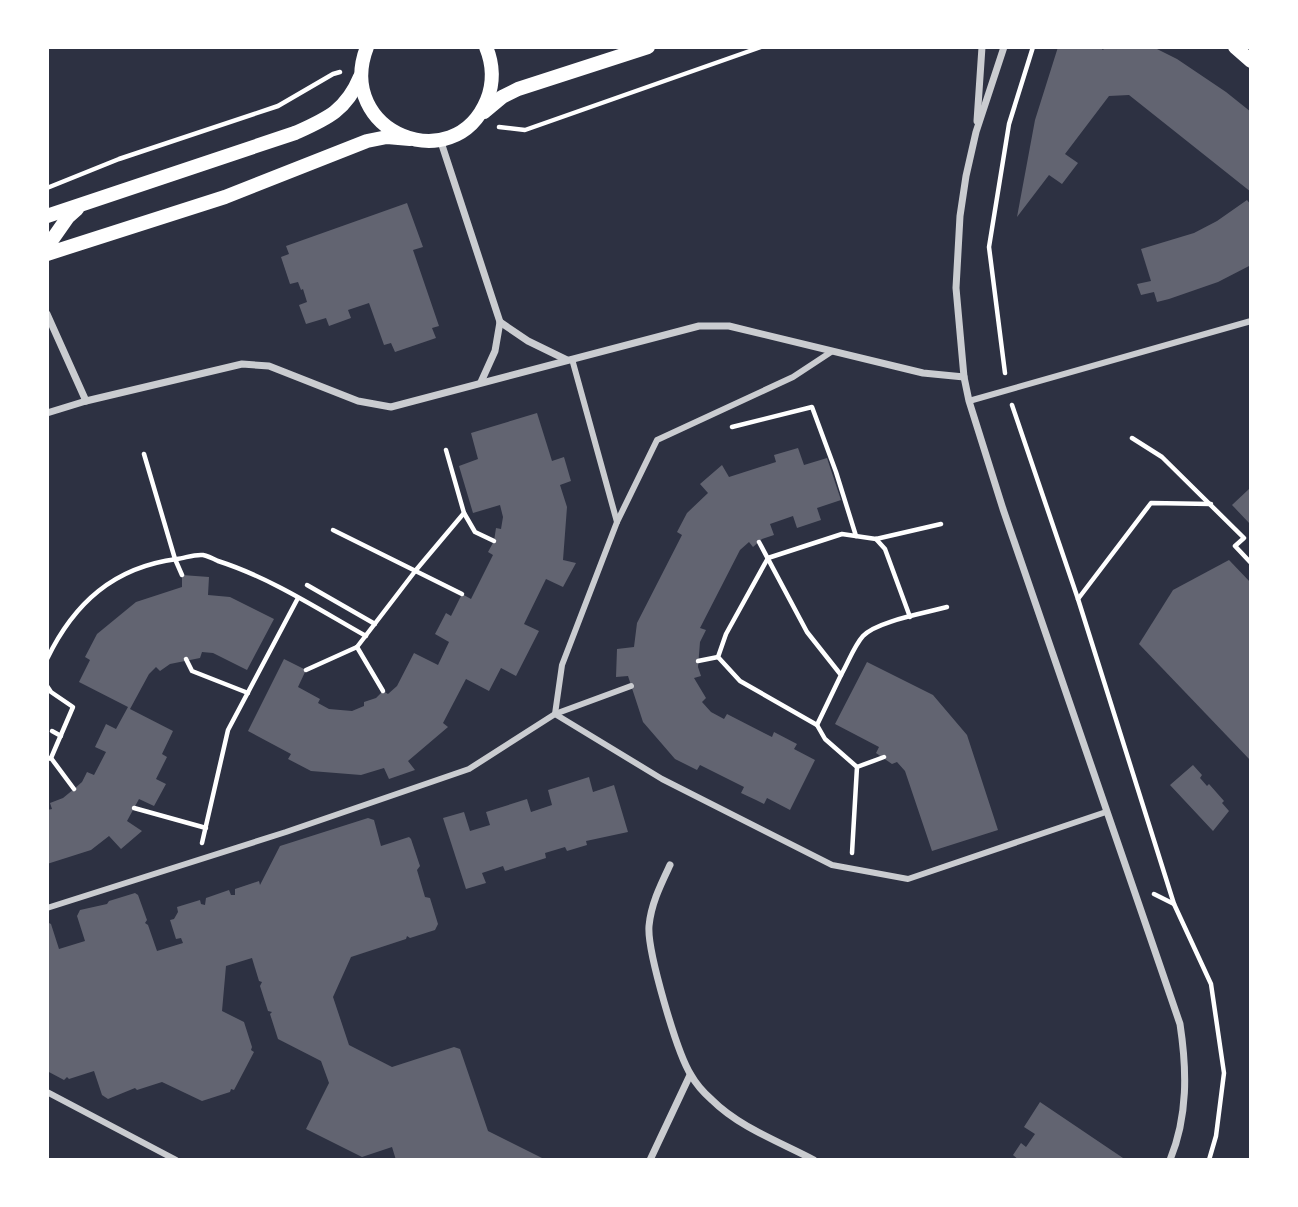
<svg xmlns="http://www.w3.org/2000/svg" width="1298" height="1207" viewBox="0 0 1298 1207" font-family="'Alegreya Sans',sans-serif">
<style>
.building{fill:#626471}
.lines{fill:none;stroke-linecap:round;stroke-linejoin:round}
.path{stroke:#fff;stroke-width:4.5}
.pedestrian{stroke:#caccd0;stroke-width:6}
.minor{stroke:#caccd0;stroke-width:7}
.secondary{stroke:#fff;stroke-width:14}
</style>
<rect width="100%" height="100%" fill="#2d3142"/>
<g class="building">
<path d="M1058,47H1100L1103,50L1105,47H1153L1177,59L1226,92L1251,112V192L1129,95L1109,96L1065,154L1078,163L1062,184L1049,175L1017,217L1035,120Z"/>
<path d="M1247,200L1251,205V265L1218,282L1169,299L1157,302L1154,292L1141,295L1137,284L1151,281L1141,249L1194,233L1217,221Z"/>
<path d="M407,203L423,247L413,250L439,326L432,328L436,338L395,352L391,343L384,345L369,303L348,310L351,318L329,326L326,318L306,324L299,305L307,302L303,289L301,290L298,282L290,284L281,257L289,254L286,246Z"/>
<path d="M537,413L552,461L564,457L571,481L560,485L567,507L563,560L576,563L563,587L546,579L524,624L539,631L516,676L501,668L489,691L466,679L443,723L448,727L408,761L415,770L389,779L384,768L361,775L311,771L288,759L291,754L248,731L284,659L306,670L298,687L320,699L318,703L329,709L352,711L364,706V702L376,698L383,691L388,694L397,686L414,653L438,665L449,642L435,634L446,613L451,616L462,594L471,599L493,555L488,552L494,541L496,528L501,529L503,517L500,505L473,513L459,466L478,459L471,433Z"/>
<path d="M798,448L804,465L827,458L841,500L817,508L821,520L797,528L793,516L770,524L774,535L762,539L753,547L749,542L740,550L700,628L706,630L700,642L698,667L701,676L694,678L706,698L702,702L711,712L724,719L727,714L772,737L774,732L797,744L794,749L815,760L790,810L767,798L764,804L756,800L741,793L744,787L700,765L697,770L675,759L643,722L628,676L616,677L617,649L634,647L637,623L682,535L677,532L687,513L708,493L700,484L722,465L729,477L776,462L774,455Z"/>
<path d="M1249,489L1251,490V525L1232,505Z"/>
<path d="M1229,560L1251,583V761L1139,644L1173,590Z"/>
<path d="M182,575L209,577L208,595L230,597L274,619L247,670L213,653L202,652L200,658L170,664L160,671L156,667L149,674L130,709L173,731L162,754L167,757L156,779L166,784L154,806L139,799L127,821L142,831L121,849L109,836L91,850L47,864V810L52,809L50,803L63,798L74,789L82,782L87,772L94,775L106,752L95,747L106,724L116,729L128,707L79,682L90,660L85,657L97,634L136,602L182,587Z"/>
<path d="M867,662L933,695L967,735L998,830L932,851L905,771L897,762L892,764L876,753L879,747L835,724Z"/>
<path d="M1193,765L1202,775L1200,778L1207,786L1209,784L1224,801L1222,803L1229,811L1213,831L1170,785Z"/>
<path d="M589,777L593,792L614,785L628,832L586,841L587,845L567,851L565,847L545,853L546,858L505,871L503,866L482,873L486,883L466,889L443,818L464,812L470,831L490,825L486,812L527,799L531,812L552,805L548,790Z"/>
<path d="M368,818L374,820L381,846L409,837L411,839L420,866L417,870L425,897L430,898L438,924L435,930L410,938L407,936L406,939L351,957L333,997L349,1045L392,1067L454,1047L460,1049L488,1131L546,1160H396L392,1147L362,1157L306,1129L329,1083L321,1061L278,1039L270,1014L272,1012L268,1011L260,986L262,982L259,981L252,958L226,966L222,1011L244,1022L252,1047L251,1050L254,1052L234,1090L231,1089L230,1092L202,1101L162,1082L137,1090L135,1088L108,1099L102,1095L94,1071L69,1079L67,1077L64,1080L47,1071V922L51,924L59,949L85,941L77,916L80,910L107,904L109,901L135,893L138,895L147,920L145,923L148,925L157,951L183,943L181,938L176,939L170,920L174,919L178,912L177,907L200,900L201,904L205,905L206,898L229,890L231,895H235V889L259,881L260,885L280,846Z"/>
<path d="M1040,1102L1123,1158L1122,1160H1019L1013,1155L1021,1143L1026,1147L1035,1134L1024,1127Z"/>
</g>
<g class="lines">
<g class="path">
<path d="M499,127L525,130L761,47"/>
<path d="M47,188L119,159L278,106L333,74L340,72"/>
<path d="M1005,373L989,247L1009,124L1033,47"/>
<path d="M1012,405L1078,599L1174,904"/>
<path d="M732,427L812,407L836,472L856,536"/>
<path d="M1132,438L1162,457L1244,538L1235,546L1251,563"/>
<path d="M144,454L175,559L182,575"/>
<path d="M464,513L475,532L494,541"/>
<path d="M333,530L462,594"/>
<path d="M876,539L885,549L910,617"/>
<path d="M759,542L807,632L841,675L817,725"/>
<path d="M307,585L375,624"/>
<path d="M1078,599L1151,503L1211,504"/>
<path d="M357,647L383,691"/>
<path d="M47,659C74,603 114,567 177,559C185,558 195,554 203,555C208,556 214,559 218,561C271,578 318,609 366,636"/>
<path d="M186,659L192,671L248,693"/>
<path d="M698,661L718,657"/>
<path d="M306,670L357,647L416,570L464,513L446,450"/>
<path d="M841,675C848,663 854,646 863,636C877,621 926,613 947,607"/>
<path d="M47,686L51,692L73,707L51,758L47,759"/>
<path d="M52,731L61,736"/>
<path d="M51,758L74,789"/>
<path d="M857,767L884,757"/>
<path d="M134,808L206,828"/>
<path d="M202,843L228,730L298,598"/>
<path d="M852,853L857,767L825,739L817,725L740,681L718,657L726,634L768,558L842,534L876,539L941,524"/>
<path d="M1154,894L1174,904L1211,984L1224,1073L1216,1136L1209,1160"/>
</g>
<g class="pedestrian">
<path d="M831,352L793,377L657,440L617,522L562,665L555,714L662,779L832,865L908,879L1106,812"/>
<path d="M572,359L617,522"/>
<path d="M969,401L1251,321"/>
<path d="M47,908L286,832L469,769L555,714L631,686"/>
<path d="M47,1092L176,1160"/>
</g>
<g class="minor">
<path d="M1004,47L976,132L966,176L960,216L956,288L964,377L969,401L1003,509L1180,1024C1187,1070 1188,1116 1170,1160"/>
<path d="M977,121L982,47"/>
<path d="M440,139L500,322L495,351L481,382"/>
<path d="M47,314L86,401"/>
<path d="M500,322L528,341L567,360"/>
<path d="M47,413L86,401L242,364L269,366L358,401L391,407L699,326H729L923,373L964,377"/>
<path d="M670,865C661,884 651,904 649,926C647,951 677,1053 691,1075C696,1084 704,1093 712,1100C739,1127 780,1142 814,1160"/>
<path d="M650,1160L690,1075"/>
</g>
<g class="secondary">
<path d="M367,47C334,132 454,180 487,100C494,82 493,64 486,47"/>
<path d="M1235,47L1251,61"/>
<path d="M484,112L502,97L518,89L648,47"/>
<path d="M47,216L295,133C326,119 346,111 360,77"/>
<path d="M47,247L68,217L77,209"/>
<path d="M47,254L225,197L367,141L387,137L410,139"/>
</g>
</g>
<rect width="1298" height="1207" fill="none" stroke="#ffffff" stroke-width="98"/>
</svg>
